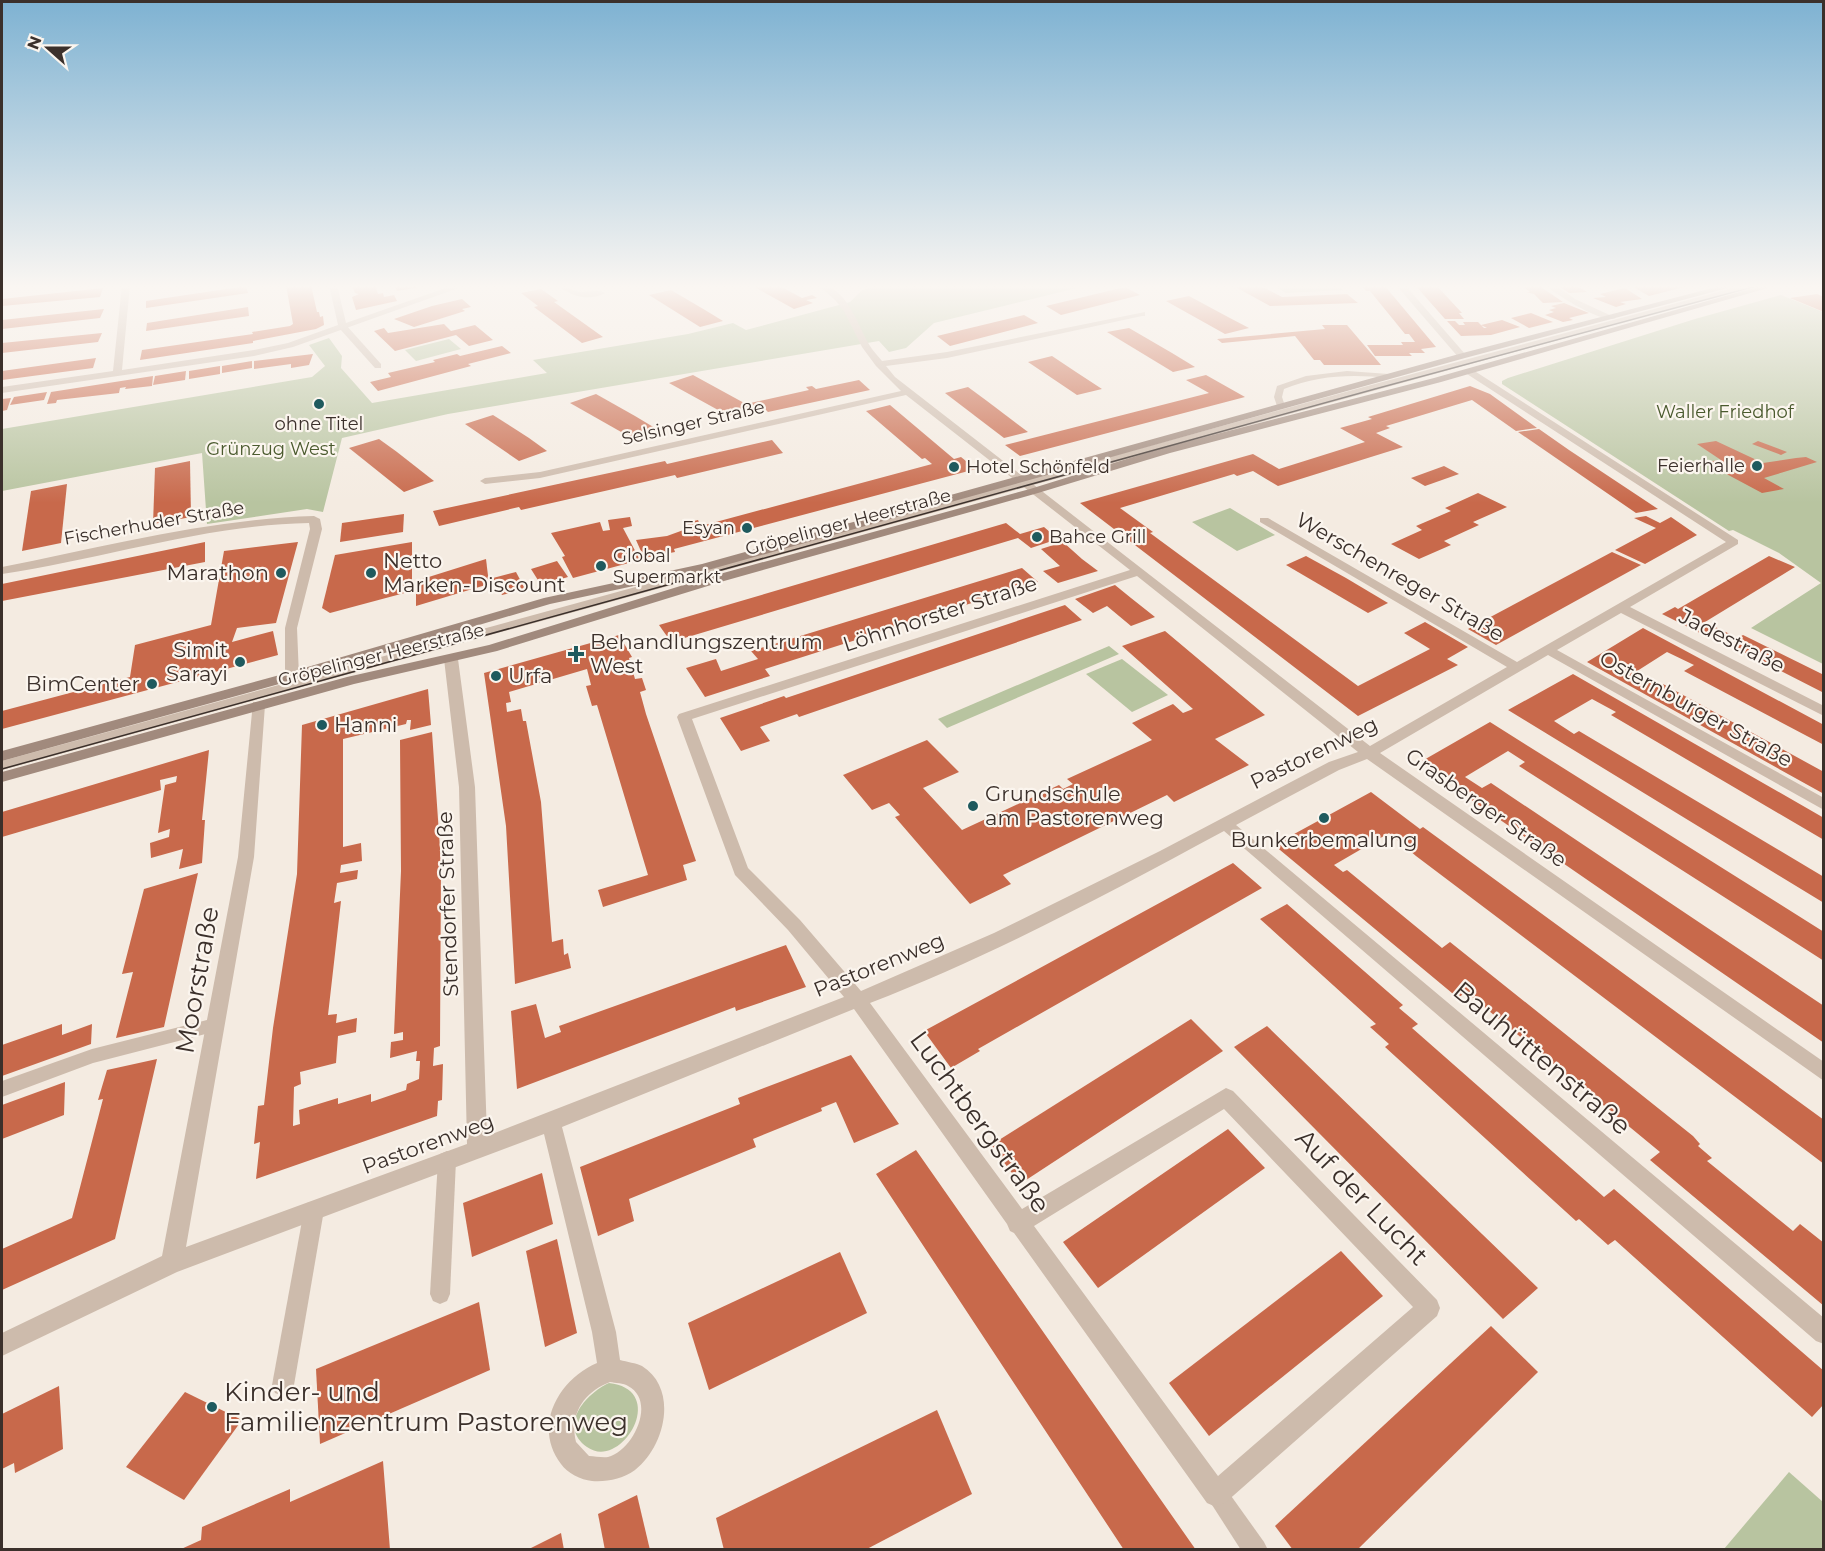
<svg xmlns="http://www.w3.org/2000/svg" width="1825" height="1551" viewBox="0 0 1825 1551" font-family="Montserrat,sans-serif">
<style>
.green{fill:#b8c4a0}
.building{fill:#c8694b}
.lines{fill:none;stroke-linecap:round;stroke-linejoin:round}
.lane{fill:#cdbbac;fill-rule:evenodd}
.street{fill:#cdbbac;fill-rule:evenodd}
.secondary{fill:#a18a7d;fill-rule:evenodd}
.tram{stroke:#3b302b;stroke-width:1.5}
.poi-dot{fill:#1f5a5e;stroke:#fbf5ee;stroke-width:2}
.labels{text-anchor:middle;stroke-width:4.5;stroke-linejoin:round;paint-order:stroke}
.far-park-label{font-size:18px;fill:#4a5a2e;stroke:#fbf5ee}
.far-street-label{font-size:18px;fill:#3b302b;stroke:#fbf5ee}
.far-poi-label{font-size:18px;fill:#3b302b;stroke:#fbf5ee;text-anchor:start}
.poi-label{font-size:21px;fill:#3b302b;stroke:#fbf5ee;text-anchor:start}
.street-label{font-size:21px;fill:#3b302b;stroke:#fbf5ee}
.near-street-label{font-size:26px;fill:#3b302b;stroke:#fbf5ee}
.near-poi-label{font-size:26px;fill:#3b302b;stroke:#fbf5ee;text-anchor:start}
</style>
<rect width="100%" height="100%" fill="#f4ebe1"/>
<g class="green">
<path d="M882,285H1089L934,323L906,348L889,352L879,341L448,414L342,438L323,512L307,509L207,524L202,453L2,491V429L312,377L325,366L309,345L329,338L342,356L341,368L372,403L547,373L533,360L688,334L733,323L746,330L850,302L862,290Z"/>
<path d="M1272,285H1339L1343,290L1286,293Z"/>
<path d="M1781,295L1823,312V664L1751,628L1821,583L1779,553L1733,530L1729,531L1502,384V381L1508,378L1695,319Z"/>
<path d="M449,339L461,349L416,361L405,350Z"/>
<path d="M1230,508L1275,535L1237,551L1192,522Z"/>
<path d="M1109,646L1119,654L947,728L938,719Z"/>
<path d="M1122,659L1168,695L1132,712L1086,674Z"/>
<path d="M609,1383C670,1390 621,1472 587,1447C558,1426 585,1394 609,1383Z"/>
<path d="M1789,1472L1823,1502V1549H1724Z"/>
</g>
<g class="building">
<path d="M286,285H311L317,312H319L320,317L323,316L324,325L316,329L253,341V343L140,360L142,350L253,334L252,332L290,326L293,324Z"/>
<path d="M352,285H375L378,294L383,293L384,297L394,295L397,301L356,310L352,297L359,294L355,293Z"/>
<path d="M394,285H421V287L397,291Z"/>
<path d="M751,285H778L802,298L812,295L817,298L806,300L813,303L794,309Z"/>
<path d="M1232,285H1259L1282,297L1347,294L1358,303L1270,306Z"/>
<path d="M1361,285H1384L1436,347L1421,349L1425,353H1409L1412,356H1375L1367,345H1403L1401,342H1415L1409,334H1405L1370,291H1366Z"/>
<path d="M1415,285H1436L1462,313H1459L1464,319H1445Z"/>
<path d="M1521,285H1538L1563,302L1543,303L1534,294L1526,292H1530Z"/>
<path d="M1557,285H1576L1587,292L1569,293Z"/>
<path d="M1630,285H1688V286L1649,296Z"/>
<path d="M246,286L248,293L146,308V301Z"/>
<path d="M1125,287L1140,295L1061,315L1046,306Z"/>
<path d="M103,288L100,297L2,306V299Z"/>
<path d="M1625,288L1642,299L1620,302L1626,304L1616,307L1593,298L1606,297L1600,294Z"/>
<path d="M541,289L558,301L554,302L603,337L582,343L534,307L538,306L521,293Z"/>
<path d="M671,290L705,310L723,321L700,327L649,295Z"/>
<path d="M1817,294L1824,297V312L1790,298Z"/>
<path d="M1189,296L1228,317L1249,328L1225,334L1166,301Z"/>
<path d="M462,299L471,307L462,309L465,311L414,327L394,319L432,306Z"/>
<path d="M1564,303L1589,313L1569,318L1573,320L1563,322L1545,315L1554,312L1549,310L1556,308L1551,306Z"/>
<path d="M248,307L249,316L146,331L147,323Z"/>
<path d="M104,309L100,318L2,329V320Z"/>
<path d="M1531,313L1553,322L1529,328L1511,318Z"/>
<path d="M1024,315L1038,323L950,346L937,336Z"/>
<path d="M1502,320L1520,327L1491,335L1461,336L1447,321H1455L1459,325H1465L1463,322H1478L1484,328H1487L1481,325Z"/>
<path d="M444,324L451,331L475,325L493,340L469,346L456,335L395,351L374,331L384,328L388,333Z"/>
<path d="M1322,325H1347L1381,365H1324L1320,360H1314L1295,336L1222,343L1217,339L1325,329Z"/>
<path d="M1129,328L1172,353L1195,367L1173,372L1107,332Z"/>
<path d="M102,333L98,342L2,353V343Z"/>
<path d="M502,346L511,353L468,364L471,366L378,391L370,382L391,377L388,373L435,362L433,360L457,354L460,356Z"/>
<path d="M313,354L309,365L291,368V364L254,369V361Z"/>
<path d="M1052,356L1076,372L1102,389L1077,395L1028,362Z"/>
<path d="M96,358L93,368L2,380V371Z"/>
<path d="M252,361V368L222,373V366Z"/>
<path d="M220,366V374L189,379V371Z"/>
<path d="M186,371L185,380L153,385L155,376Z"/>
<path d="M693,375L746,404L809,390L806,387L812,386L816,389L859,380L870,390L768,412L761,405L729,416L669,383Z"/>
<path d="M1206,375L1245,397L1020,456L1005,445L1209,393L1186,380Z"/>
<path d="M153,376L152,386L125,389L126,387L120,388L119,393L57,400L56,403L47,404L51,392Z"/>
<path d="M1470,386L1490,394L1537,428L1516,431L1472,400L1386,426L1390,428L1376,433L1403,447L1278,486L1253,471L1237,476L1234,474L1120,508L1153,532L1150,533L1358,686L1430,649L1404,633L1425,622L1468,647L1447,659L1458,665L1358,716L1080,503L1253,454L1279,469L1365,442L1340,428L1372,419L1368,417Z"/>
<path d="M968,387L987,401L1028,432L1004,438L945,393Z"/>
<path d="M47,392L44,400L10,405L14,397Z"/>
<path d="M596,394L635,416L655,428L630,437L570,403Z"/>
<path d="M11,398L7,410L2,411V399Z"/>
<path d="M890,405L954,459L961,457L976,469L674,549L675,552L644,558L636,540L667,536L689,528L686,523L698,520L701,526L932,464L925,458L922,459L866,411Z"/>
<path d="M493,415L529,438L547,451L519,461L465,424Z"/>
<path d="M1539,429L1569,450L1658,509L1636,513L1518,432Z"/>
<path d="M379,439L397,452L434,481L404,492L349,448Z"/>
<path d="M772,440L783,453L677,478L675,475L521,510L519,507L439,526L433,511L665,461L667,464Z"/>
<path d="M1716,441L1763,463L1796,458L1806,457L1817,462L1764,478L1784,489L1762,493L1704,462L1721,460L1697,444Z"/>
<path d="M1758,441L1787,452L1781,455L1752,444Z"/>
<path d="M190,461L191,517L153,524L155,468Z"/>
<path d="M1444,466L1459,474L1425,486L1411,478Z"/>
<path d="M67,484L61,543L22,551L31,491Z"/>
<path d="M1478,493L1507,507L1473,522L1479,525L1444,541L1451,545L1419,559L1391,544L1422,530L1416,526L1451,511L1445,508Z"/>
<path d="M404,514L403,532L340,542L342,523Z"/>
<path d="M1646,516L1660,523L1671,517L1697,535L1645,564L1615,550L1656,528L1634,518Z"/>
<path d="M630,517L632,526L623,528L640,560L573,578L562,557L565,556L551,533L600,522L603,531L610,530L608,520Z"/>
<path d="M1006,523L1020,534L1044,527L1058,539L1031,548L1018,538L671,642L659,625Z"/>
<path d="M205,542V562L2,601V584Z"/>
<path d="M298,542L276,623L237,628L232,642L273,631L278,655L2,729V711L130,677L135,645L211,625L224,551Z"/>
<path d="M412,542V591L330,613L322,608L335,555Z"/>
<path d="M1063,542L1082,559L1098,571L1058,583L1043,571L1060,566L1041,549Z"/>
<path d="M1612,552L1641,565L1496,645L1468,629Z"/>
<path d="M1306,556L1346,578L1388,603L1368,613L1286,565Z"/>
<path d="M1769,556L1795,567L1705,622L1738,638L1743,635L1824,675V693L1710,635L1708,637L1662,614L1675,607L1678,609Z"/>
<path d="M486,559L489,584L416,606V581Z"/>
<path d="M557,561L568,577L541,585L531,569Z"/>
<path d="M1022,568L1038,582L765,669L770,676L705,697L686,668L716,659L721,671L758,659L751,651Z"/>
<path d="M516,572L525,589L502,595L493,578Z"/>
<path d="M1115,585L1131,598L1155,617L1131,626L1107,606L1093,613L1075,599Z"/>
<path d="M1065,605L1082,620L799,717L797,714L760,727L770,741L741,751L720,718L784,696L786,698Z"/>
<path d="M1643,628L1824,725V745L1684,671L1694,665L1667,652L1634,673L1659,686L1663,684L1824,772V794L1587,662Z"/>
<path d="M1165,631L1265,715L1215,739L1249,765L1174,802L1167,795L1003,875L1011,884L970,904L895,817L900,815L889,803L872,810L843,775L927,740L959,772L923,788L962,830L1059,785L1063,789L1073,784L1067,779L1152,740L1132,723L1173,704L1183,713L1193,709L1122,646Z"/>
<path d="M619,635L632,657L629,658L635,679L642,678L646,690L640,692L646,714L696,861L683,865L687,880L603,907L598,890L648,875L597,705L592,706L586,686L591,685L587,669L509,692L511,702L506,703L507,712L521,709L523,721H526L541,802L552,942L563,939L564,955L568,953L571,968L515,984L506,826L484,673Z"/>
<path d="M1573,674L1824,818V840L1611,715L1616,712L1592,699L1554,721L1574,734L1579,731L1824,877V903L1508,710Z"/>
<path d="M428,689L431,725L410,730L411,720H407L406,724L343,739V847L361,843L362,861L341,865L340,873L358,870L357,879L337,883L334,903L341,901L328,1015L337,1014L336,1023L357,1018L356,1032L338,1036L336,1063L300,1072L301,1084L294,1087L293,1126L300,1124L299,1110L338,1098V1104L371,1094V1102L406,1090L407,1084L419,1079L420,1061H416L417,1051L390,1058L391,1042L403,1040V1032L394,1034L401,871L400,740L432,732L441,863L440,1046L434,1048L433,1066L443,1064L442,1100L438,1101L437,1116L256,1179L260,1142L254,1144L258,1106L264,1105L273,1028L297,874L302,725Z"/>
<path d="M1490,722L1824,932V961L1519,766L1525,762L1508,751L1465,777L1482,788L1491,783L1824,1006V1043L1467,797L1472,794L1422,761Z"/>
<path d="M209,750L202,820H205L202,863L179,869L183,849L151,858L150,843L169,837L170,829L158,833L165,785L176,782L177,776L160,780L161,790L2,837V812Z"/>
<path d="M1371,792L1420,829L1423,827L1824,1120V1164L1416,856L1389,833L1334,865L1343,872L1347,870L1442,948L1450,942L1693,1136L1700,1144L1698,1146L1712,1158L1707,1161L1793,1231L1800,1224L1824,1243V1306L1650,1160L1660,1152L1466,992L1458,998L1274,845Z"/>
<path d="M1233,863L1262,888L978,1049L980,1051L951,1068L924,1031Z"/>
<path d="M198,873L164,1027L116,1038L133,972L122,974L144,889Z"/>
<path d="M1287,904L1403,1005L1399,1008L1418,1024L1412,1028L1604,1197L1614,1189L1824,1371V1404L1812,1417L1615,1240L1608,1245L1579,1219L1576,1221L1385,1047L1389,1044L1370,1027L1376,1024L1260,919Z"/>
<path d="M786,945L806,987L736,1011L735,1007L517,1089L511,1011L536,1004L545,1038L561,1032L559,1026Z"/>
<path d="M1191,1019L1223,1051L1020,1184L991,1145Z"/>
<path d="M62,1024V1035L92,1024L91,1044L2,1076V1045Z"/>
<path d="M1267,1026L1454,1207L1538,1288L1503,1319L1234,1047Z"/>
<path d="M851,1055L899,1124L854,1143L836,1102L821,1108L822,1111L753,1139L756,1147L629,1199L634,1221L598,1236L580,1167L740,1104L738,1098Z"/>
<path d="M157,1059L115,1239L2,1290V1249L72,1218L103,1099L98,1100L107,1070Z"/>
<path d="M65,1082L64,1115L2,1139V1105Z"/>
<path d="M1228,1129L1265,1168L1098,1288L1063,1242Z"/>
<path d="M916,1150L1072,1373L1196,1550H1124L876,1174Z"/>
<path d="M542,1173L553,1224L472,1257L463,1203Z"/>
<path d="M557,1239L577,1333L545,1347L526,1251Z"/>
<path d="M1341,1251L1383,1296L1209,1436L1169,1383Z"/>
<path d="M840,1252L867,1313L709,1390L688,1323Z"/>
<path d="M479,1302L490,1370L320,1444L316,1369Z"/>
<path d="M1491,1326L1538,1372L1357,1550H1293L1275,1526Z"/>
<path d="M59,1386L63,1449L15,1473L14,1463L2,1469V1414Z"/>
<path d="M185,1392L242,1420L184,1500L126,1467Z"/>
<path d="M937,1410L972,1494L865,1550H724L716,1518Z"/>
<path d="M383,1461L390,1550H179L201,1540L202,1527L290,1489V1502Z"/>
<path d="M637,1495L650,1550H605L598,1514Z"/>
<path d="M561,1533L564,1550H527Z"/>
</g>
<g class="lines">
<g class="lane">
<path d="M1744,285H1757L2,770V761L1360,388Z"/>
<path d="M340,325H346L381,364V368H375L340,329Z"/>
<path d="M1347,371L1389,374L1393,376L1389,378C1352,374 1318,375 1284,389L1282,397L1285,406L1281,409L1277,406L1274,397L1277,386L1306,376Z"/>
<path d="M215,1018L221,1020L223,1025L221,1030L93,1063L2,1097V1081L92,1049Z"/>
<path d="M447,1151L454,1154L456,1160L450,1294L447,1301L440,1304L433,1301L430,1294L438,1160L440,1154Z"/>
<path d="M314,1201L321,1203L324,1210L294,1385L291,1393L283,1396L275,1393L272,1385L304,1210L307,1203Z"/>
<path d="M1216,1483L1224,1486L1264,1542L1268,1550H1241L1205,1494L1208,1486Z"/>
</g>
<g class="street">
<path d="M122,285H130L122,370L254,350L288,343L338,325L329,285H337L346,323L454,285H467L293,347L254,356L2,393V387L113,371Z"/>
<path d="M557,285C568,285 567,289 576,291C585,294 596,288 605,293C590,302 570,296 557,285Z"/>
<path d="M818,285C847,285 857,325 870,346C873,351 878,356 882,361L947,352L1145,312V316H1142L947,358L886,366L895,377L1370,746L1507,667L1260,522V518H1268L1517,662L1726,542L1467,374V370H1473L1738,540V544L1630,607L1824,706V716L1621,613L1557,650L1824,798V810L1548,655L1380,753L1824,1062V1081L1367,759L1339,770L1236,825L1824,1318V1344L1816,1341L1224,831C1109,893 992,956 870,1003L1022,1209L1226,1088L1233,1091L1437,1300L1440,1308L1437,1316L1225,1503L1216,1507L1207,1503L1014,1233L1010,1231L1007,1224L854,1009L562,1127L616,1332L620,1360C627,1362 636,1363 642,1366C679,1389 665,1447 635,1470C623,1479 607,1482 592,1481C581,1480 567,1473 561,1464C532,1426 559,1379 597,1363L592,1332L544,1134L177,1272L2,1356V1333L162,1256L238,857L253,702H263L265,705L254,857L186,1247L467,1144L459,787L444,659L446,656H456L458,659L475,787L487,1136L844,997L788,930L735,875L677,717L679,714L1130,570L906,395L540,478L485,484L480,481L485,478L540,472L901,391L876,366L862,347L844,311L835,300ZM1137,576L1358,752L1329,762L1160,851L994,933L861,991L800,920L748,868L692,719ZM1224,1109L1413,1307L1218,1476L1034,1226ZM610,1382C615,1383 624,1383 628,1386C657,1401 633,1451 608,1457C602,1458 595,1456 589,1456L576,1442C569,1414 584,1392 610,1382Z"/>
<path d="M1396,285H1405L1465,354V358H1459Z"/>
<path d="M1545,285H1555L1575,299L1616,318C1605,325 1556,295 1545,285Z"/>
<path d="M314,516L320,519L322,529L297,628L299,676L292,680L285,676V628L310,529L309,523C205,525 104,559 2,574V567C104,547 209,519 314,516Z"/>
</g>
<g class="secondary">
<path d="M1724,285H1739L1465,358L708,570L550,604L297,679L2,761V751L287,673L544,598L702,564L1459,354Z"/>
<path d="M1764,285H1778L1441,382L1170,453L1038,493L724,581L497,651L354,684L2,782V772L347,677L489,645L716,575L1030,489L1162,448L1434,378Z"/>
</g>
<path class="tram" d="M2,769L1375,389L1760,285"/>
</g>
<linearGradient id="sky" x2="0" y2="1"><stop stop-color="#7eb2d2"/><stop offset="0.57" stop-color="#faf6f2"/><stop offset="1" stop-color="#faf6f2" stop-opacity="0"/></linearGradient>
<rect width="1825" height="503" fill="url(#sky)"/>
<g class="poi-dot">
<circle cx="319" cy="404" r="6"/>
<circle cx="1757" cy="466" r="6"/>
<circle cx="954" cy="467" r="6"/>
<circle cx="747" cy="528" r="6"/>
<circle cx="1037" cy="537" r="6"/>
<circle cx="601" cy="566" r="6"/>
<circle cx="281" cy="573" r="6"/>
<circle cx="371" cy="573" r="6"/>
<path d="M573 645h6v6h6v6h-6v6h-6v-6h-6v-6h6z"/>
<circle cx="240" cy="662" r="6"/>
<circle cx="496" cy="676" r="6"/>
<circle cx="152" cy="684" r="6"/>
<circle cx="322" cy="725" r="6"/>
<circle cx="973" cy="806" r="6"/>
<circle cx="1324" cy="818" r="6"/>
<circle cx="212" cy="1407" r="6"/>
</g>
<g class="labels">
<g class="far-park-label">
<text x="1725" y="418">Waller Friedhof</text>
<text x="271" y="455">Grünzug West</text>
</g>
<g class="far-street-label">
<text transform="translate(693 423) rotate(-13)" y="6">Selsinger Straße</text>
<text transform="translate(848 522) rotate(-15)" y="6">Gröpelinger Heerstraße</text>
<text transform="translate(154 523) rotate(-10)" y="6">Fischerhuder Straße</text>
<text transform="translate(381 655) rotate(-14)" y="6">Gröpelinger Heerstraße</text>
</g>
<g class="far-poi-label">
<text x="319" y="430" text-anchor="middle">ohne Titel</text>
<text x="1745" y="472" text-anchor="end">Feierhalle</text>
<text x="966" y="473">Hotel Schönfeld</text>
<text x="735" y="534" text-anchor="end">Esyan</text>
<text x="1049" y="543">Bahce Grill</text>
<text x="613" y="562">Global<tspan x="613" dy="21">Supermarkt</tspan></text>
</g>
<g class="poi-label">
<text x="383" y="568">Netto<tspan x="383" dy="24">Marken-Discount</tspan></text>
<text x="269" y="580" text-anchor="end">Marathon</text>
<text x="590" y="649">Behandlungszentrum<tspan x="590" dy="24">West</tspan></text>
<text x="228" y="657" text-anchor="end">Simit<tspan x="228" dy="24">Sarayi</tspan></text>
<text x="508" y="683">Urfa</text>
<text x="140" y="691" text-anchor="end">BimCenter</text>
<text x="334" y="732">Hanni</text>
<text x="985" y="801">Grundschule<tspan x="985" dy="24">am Pastorenweg</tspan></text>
<text x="1324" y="847" text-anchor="middle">Bunkerbemalung</text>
</g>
<g class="street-label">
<text transform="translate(1400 577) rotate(30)" y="7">Werschenreger Straße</text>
<text transform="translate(940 614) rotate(-18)" y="7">Löhnhorster Straße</text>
<text transform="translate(1732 641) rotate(27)" y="7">Jadestraße</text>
<text transform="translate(1696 709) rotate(29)" y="7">Osternburger Straße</text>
<text transform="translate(1314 753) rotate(-26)" y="7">Pastorenweg</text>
<text transform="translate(1486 808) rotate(35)" y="7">Grasberger Straße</text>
<text transform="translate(448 904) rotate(-92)" y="7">Stendorfer Straße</text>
<text transform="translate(879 965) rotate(-22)" y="7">Pastorenweg</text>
<text transform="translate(428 1144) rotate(-20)" y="7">Pastorenweg</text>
</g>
<g class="near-street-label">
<text transform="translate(197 980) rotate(-80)" y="9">Moorstraße</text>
<text transform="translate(1542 1058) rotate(40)" y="9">Bauhüttenstraße</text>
<text transform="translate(980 1122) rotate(54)" y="9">Luchtbergstraße</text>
<text transform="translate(1362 1197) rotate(46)" y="9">Auf der Lucht</text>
</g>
<g class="near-poi-label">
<text x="224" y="1401">Kinder- und<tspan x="224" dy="30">Familienzentrum Pastorenweg</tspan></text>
</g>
</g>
<rect width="1825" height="1551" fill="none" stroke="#3b302b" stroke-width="6"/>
<g transform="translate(48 48) rotate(291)" stroke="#fbf5ee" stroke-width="4.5" paint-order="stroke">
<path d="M0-4.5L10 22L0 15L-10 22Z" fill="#3b302b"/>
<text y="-9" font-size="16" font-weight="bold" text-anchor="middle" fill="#3b302b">N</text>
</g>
</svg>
